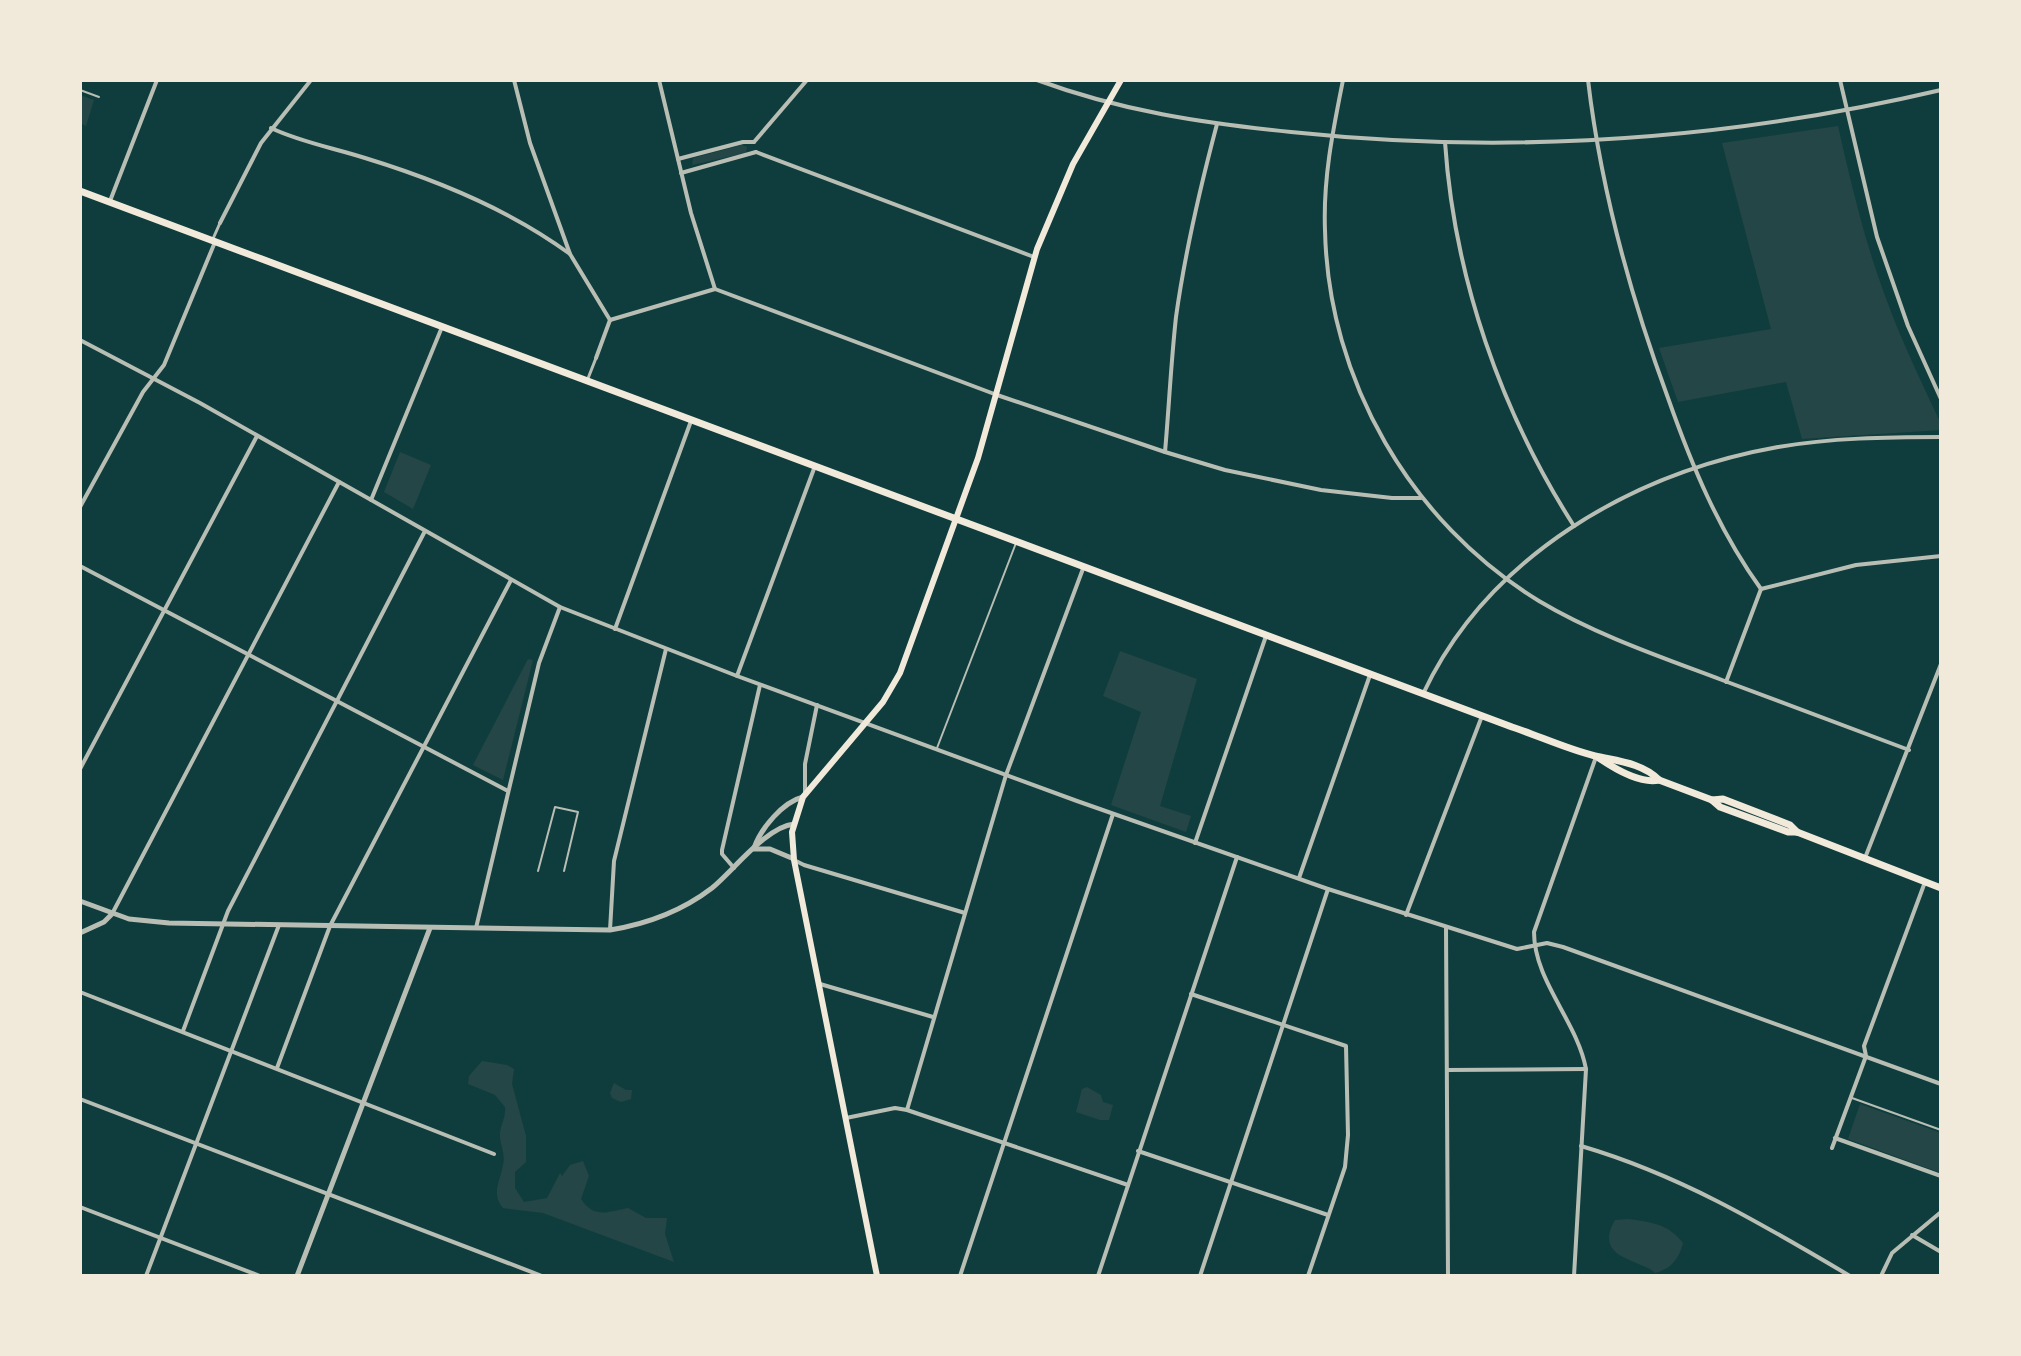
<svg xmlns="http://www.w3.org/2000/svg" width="2021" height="1356" viewBox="0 0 2021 1356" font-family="'Libre Baskerville',serif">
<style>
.green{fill:#244646}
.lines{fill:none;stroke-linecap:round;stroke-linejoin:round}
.service{stroke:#b8beb3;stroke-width:2}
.pedestrian{stroke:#b8beb3;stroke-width:3}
.minor{stroke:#b8beb3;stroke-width:4}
.tertiary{stroke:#b8beb3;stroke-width:5}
.secondary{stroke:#f1e9da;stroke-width:6}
.primary{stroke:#f1e9da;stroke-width:7}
</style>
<rect width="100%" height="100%" fill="#0f3d3e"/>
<g class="green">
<path d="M80,95L94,100L86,126L80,123Z"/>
<path d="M1838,126C1851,183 1864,239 1884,293C1900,338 1921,381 1941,424V430L1802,439L1786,382L1678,402L1659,348L1771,329L1722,143Z"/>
<path d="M742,145L747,147L746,153L692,165L693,158Z"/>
<path d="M400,452L431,465L413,509L384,492Z"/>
<path d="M1120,651L1197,679L1160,806L1191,816L1186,832L1111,805L1141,712L1103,696Z"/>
<path d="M528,659L533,660L503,780L473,765Z"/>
<path d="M482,1061L507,1065L514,1069L512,1084L526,1136V1162L515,1172V1188L524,1202L547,1198L560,1173L562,1176L570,1165L583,1161L589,1176L581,1199C594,1219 608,1212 628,1208L646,1218H667L665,1234L674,1262L543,1213L503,1208C491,1193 500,1182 503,1165C506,1154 499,1143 500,1133C501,1124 506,1117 505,1107L495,1095L468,1084L469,1076Z"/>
<path d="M614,1083L626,1090H632L631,1099L621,1102L612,1098L610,1093Z"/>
<path d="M1087,1087L1101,1095L1103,1102L1113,1105L1109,1120H1100L1076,1112L1082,1089Z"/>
<path d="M1860,1104L1941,1133V1173L1848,1139Z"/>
<path d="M1628,1219C1650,1222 1669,1224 1683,1243C1679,1259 1671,1269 1655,1273C1641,1259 1592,1259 1615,1220Z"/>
</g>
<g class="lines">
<g class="service">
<path d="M80,90L99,97"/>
<path d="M937,748L1016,543"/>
<path d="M538,871L555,807L578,812L564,871"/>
<path d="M1852,1098L1941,1130"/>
</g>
<g class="pedestrian">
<path d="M212,241L220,223"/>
<path d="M587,381L596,358"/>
</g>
<g class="minor">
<path d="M514,80L530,143L570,254L610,320"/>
<path d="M659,80L691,213L715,289"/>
<path d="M1037,80C1121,111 1202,123 1291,132C1509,155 1728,140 1941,90"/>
<path d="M1343,80C1333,130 1323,178 1325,230C1328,380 1411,523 1539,601C1596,635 1661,657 1722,680C1785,703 1847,727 1909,750"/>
<path d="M1588,80C1601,190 1630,295 1668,398C1692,466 1719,531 1761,589"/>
<path d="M1840,80L1877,237L1908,326L1941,399"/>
<path d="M271,128C300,142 334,148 365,158C437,180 509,209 570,254"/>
<path d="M754,142L807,80"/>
<path d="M1445,142C1454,277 1501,412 1574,526"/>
<path d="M756,152L1034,257"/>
<path d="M678,159L743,142H754"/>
<path d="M681,173L756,152"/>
<path d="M110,201L157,80"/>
<path d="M220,223L261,143L311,80"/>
<path d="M610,320L715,289L997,395L1165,452L1225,470L1321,490L1392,498H1421"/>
<path d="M80,340L200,403L560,607L737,676L1077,801L1328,889L1517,949L1547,943L1563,947L1941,1084"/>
<path d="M596,358L610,320"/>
<path d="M1165,452C1169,407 1171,362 1176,317C1185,252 1200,188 1217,124"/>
<path d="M371,500L442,327"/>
<path d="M80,507L143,392L164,365L215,242"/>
<path d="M80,566L508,791"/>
<path d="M1761,589L1856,565L1941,556"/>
<path d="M615,629L691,421"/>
<path d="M737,676L815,466"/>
<path d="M1726,682L1761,589"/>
<path d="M1423,694C1488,556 1632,473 1778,447C1831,438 1887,437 1941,437"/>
<path d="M80,769L257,436"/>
<path d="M805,792V764L817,705"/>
<path d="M1195,843L1266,636"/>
<path d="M1865,858L1941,664"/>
<path d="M794,860L804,865L965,913"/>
<path d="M734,868L722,854V850L760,685"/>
<path d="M1299,878L1370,675"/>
<path d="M112,914L339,482"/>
<path d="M1406,915L1482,716"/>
<path d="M1446,927L1448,1276"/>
<path d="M476,928L539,663L560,607"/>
<path d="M610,930L614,861L666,649"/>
<path d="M820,984L933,1017"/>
<path d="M80,992L494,1154"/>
<path d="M1191,994L1346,1046L1348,1135L1345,1167L1308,1276"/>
<path d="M183,1031L228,911L425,531"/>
<path d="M277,1068L330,926L511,580"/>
<path d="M1447,1070L1586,1069"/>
<path d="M80,1099L542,1276"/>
<path d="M907,1110L1006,775L1084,566"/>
<path d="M846,1118L895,1108L907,1110L1128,1185"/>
<path d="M1835,1138L1941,1176"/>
<path d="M1581,1146C1680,1175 1762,1224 1850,1276"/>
<path d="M1832,1148L1866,1056L1864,1046L1925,882"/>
<path d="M1138,1151L1328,1215"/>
<path d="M80,1207L260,1276"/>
<path d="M1912,1235L1941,1252"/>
<path d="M146,1276L279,925"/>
<path d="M960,1276L1113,814"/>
<path d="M1098,1276L1237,857"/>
<path d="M1200,1276L1328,889"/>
<path d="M1574,1276L1586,1069C1577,1021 1534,981 1534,932L1596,757"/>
<path d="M1881,1276L1892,1253L1941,1212"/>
</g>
<g class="tertiary">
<path d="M754,848C761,828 783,802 803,797"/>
<path d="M754,849H770L794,859"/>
<path d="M80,901L129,919L169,923L610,930C647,924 682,911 712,888C734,870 766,827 794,824"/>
<path d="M80,933L104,922L112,914"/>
<path d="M297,1276L430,928"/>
</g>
<path class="secondary" d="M877,1276L794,860L792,832L803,797L883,702L900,673L978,458L1037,249L1073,164L1121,80"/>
<g class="primary">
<path d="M80,191L1512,727C1539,736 1567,749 1595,756C1617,761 1643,763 1659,780L1712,800L1720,807L1788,832H1797L1941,888"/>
<path d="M1599,758C1615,769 1640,784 1659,780"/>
<path d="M1712,800L1723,799L1790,825L1797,832"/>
</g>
</g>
<rect width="2021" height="1356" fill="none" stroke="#f1e9da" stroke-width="164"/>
</svg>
